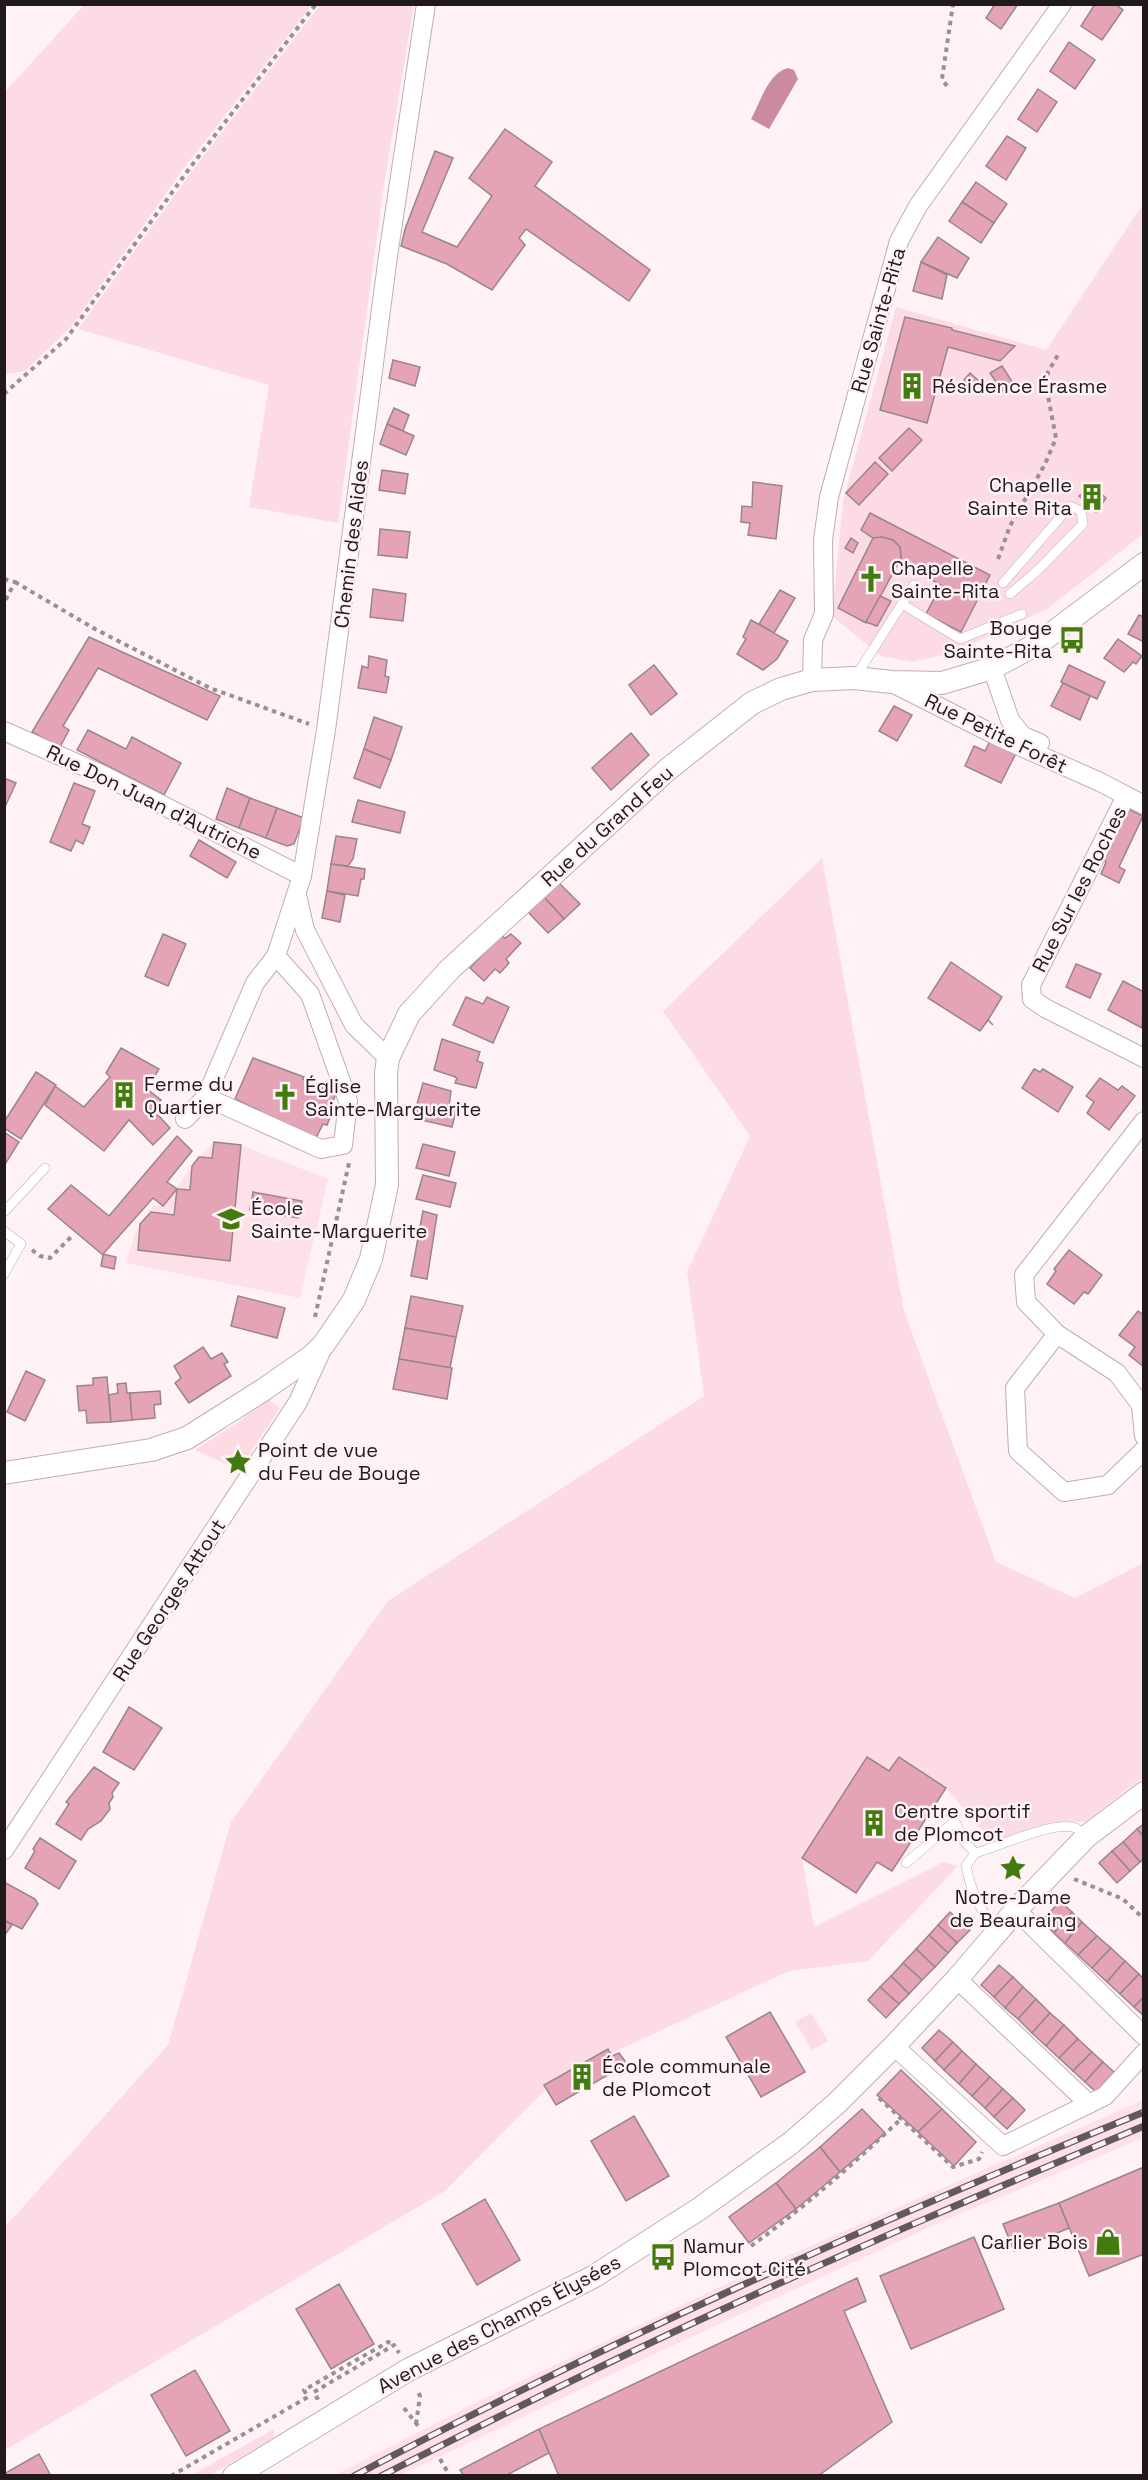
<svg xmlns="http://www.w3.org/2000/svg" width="1148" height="2480" viewBox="0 0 1148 2480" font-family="'Space Grotesk',sans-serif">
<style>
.built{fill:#fee0e8}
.green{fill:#fddbe4}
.water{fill:#cb8b9e}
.building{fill:#e5a3b6;stroke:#99858a;stroke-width:1.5}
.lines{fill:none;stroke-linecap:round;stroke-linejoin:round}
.service-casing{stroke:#c1adb2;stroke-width:10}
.minor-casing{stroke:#c1adb2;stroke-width:20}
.tertiary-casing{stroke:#c1adb2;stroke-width:24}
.path{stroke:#9a8f92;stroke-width:4;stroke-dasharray:4.5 4.5;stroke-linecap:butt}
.service{stroke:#fff;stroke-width:9}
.minor{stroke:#fff;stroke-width:18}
.tertiary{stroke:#fff;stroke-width:22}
.rail-casing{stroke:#62595c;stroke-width:7}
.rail{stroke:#fff2f5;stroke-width:4.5;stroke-dasharray:14;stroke-linecap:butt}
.labels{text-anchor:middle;stroke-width:5;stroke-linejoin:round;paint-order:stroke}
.street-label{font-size:20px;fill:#211a1c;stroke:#fff2f5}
.poi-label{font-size:20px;fill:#211a1c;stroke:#fff2f5;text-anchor:start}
</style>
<rect width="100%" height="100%" fill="#fff2f5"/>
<g class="built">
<path d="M214,1142L241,1145L328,1179L300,1298L126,1263L135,1233L153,1206H163L199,1157Z"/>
<path d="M1143,2100V2138L941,2222L648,2357L401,2475H335L483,2399L762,2267Z"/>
</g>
<g class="green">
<path d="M84,5H312L184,168L72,326L25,371L5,374V92Z"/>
<path d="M320,5H414L384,185L338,523L249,507L269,385L78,329L192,171Z"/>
<path d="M1143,204V534L1047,609L952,653L912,662L881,656L832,616L843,501L896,307L1046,350Z"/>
<path d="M822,858L904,1311L996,1562L1075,1598L1143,1563V1777L1085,1822H1053L994,1844L946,1788L899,1757L889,1771L867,1757L802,1858L814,1927L943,1862L958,1866L868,1961L789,1971L556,2079L445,2191L5,2450V2227L168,2045L231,1822L388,1601L704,1396L687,1272L750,1136L663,1011Z"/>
<path d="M266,1398L280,1408L239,1470L195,1450L241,1420Z"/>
<path d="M811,2013L828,2041L812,2050L795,2022Z"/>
<path d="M274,2429V2437L211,2475H192Z"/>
</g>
<path class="water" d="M788,68L794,70L798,79L769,129L751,119C760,103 768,73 788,68Z"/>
<g class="building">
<path d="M995,4H1018L1001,29L986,18Z"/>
<path d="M1095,4H1115L1123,10L1102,40L1081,26Z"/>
<path d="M1069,42L1095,60L1075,89L1050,71Z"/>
<path d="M1038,89L1057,102L1037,132L1018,119Z"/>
<path d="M505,129L552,162L535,186L650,270L629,301L526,229L519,238L525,245L492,290L447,264L401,246L405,229L435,151L453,158L422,232L457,247L492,196L469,178Z"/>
<path d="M1007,136L1026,148L1006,180L986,166Z"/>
<path d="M976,182L1007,204L994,223L962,202Z"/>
<path d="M962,202L994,223L981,243L949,221Z"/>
<path d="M938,237L969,258L957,278L921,262Z"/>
<path d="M921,262L947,275L942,299L913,291Z"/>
<path d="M905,317L952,328V330L1015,346L1000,361L948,347L927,423L880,410Z"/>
<path d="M393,360L420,367L415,386L389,378Z"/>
<path d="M1002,366L1013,383L1002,391L990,373Z"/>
<path d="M970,373L980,382L973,389L964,380Z"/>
<path d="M394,408L409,415L403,431L387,424Z"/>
<path d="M387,424L414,436L406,455L380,444Z"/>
<path d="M909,428L922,440L892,471L879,458Z"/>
<path d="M875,462L888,474L859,505L846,493Z"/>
<path d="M382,470L408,474L405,494L379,490Z"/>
<path d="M753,482L782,486L776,539L748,535L750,523L741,522L742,506L752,507Z"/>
<path d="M1092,485L1106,498L1096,512L1079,496Z"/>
<path d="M870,513L990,575L961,632L926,614L941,585L899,562L901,558L900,547L893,540L873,538L861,530Z"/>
<path d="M380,529L410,532L407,558L378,555Z"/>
<path d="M882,537L893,540L900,547L901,558L866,623L838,608L873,538Z"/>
<path d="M851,538L858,543L853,553L845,548Z"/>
<path d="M373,589L406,594L403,621L370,617Z"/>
<path d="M780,590L795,598L774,633L759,624Z"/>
<path d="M880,596L891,601L877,626L866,622Z"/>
<path d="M1139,615L1144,617V642L1128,634Z"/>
<path d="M751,620L788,641L777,659L763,670L737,654L746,639L743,637Z"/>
<path d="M89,637L220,696L207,720L98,668L63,726L69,730L60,747L32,732Z"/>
<path d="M1118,639L1142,656L1136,664L1133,662L1124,672L1104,658Z"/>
<path d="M369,656L387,660L385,676L389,677L386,693L358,688L362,666L368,668Z"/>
<path d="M654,665L677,694L651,715L629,685Z"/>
<path d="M1069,665L1105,682L1097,699L1061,682Z"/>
<path d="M1063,683L1090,696L1080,720L1051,706Z"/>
<path d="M894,706L912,715L897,741L879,731Z"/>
<path d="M374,717L402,727L391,760L364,749Z"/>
<path d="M88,730L126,749L132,737L181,763L164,795L77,750Z"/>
<path d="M631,733L649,755L611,790L592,768Z"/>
<path d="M990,741L1016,753L1001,783L965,766L974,746L985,751Z"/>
<path d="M364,749L391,760L380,788L354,778Z"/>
<path d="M4,778L16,783L4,809Z"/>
<path d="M74,783L95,791L82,824L90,827L83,844L76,840L71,851L50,842Z"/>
<path d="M227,788L250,798L239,828L216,819Z"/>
<path d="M250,798L277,808L266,838L239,828Z"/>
<path d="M358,800L405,812L400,833L352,822Z"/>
<path d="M277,808L304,818L294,844L287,846L266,838Z"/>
<path d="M1128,809L1143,816L1119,867L1125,870L1119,883L1101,874L1106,862L1104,861Z"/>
<path d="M336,836L357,839L353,859L348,866L331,864Z"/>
<path d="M199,840L236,862L227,878L190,856Z"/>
<path d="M331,864L365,869L364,879H361L358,896L327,891Z"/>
<path d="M559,883L580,904L564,919L544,897Z"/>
<path d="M327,891L345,895L340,922L322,918Z"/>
<path d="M544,897L564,919L548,933L528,912Z"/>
<path d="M163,934L186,944L168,986L145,976Z"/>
<path d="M511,934L521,943L506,959L509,963L500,973L495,969L484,981L470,968L501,935L505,938Z"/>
<path d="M951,962L1002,997L988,1020L993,1025L988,1020L980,1031L928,998Z"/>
<path d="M1076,964L1101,974L1090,998L1066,987Z"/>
<path d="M1123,981L1144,992L1142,1028L1108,1010Z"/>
<path d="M466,997L483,1004L487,997L509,1007L493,1043L453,1025Z"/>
<path d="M442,1039L480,1052L477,1061L483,1063L476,1088L455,1083L457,1078L453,1076L456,1077L434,1070Z"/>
<path d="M121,1048L159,1069L147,1089L161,1100L153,1113L159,1116L170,1128L153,1145L129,1120L104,1151L45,1105L55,1086L84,1107L110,1077L106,1073Z"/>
<path d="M253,1058L304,1077L303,1079L336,1094L330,1108L333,1110L327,1125L323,1124L316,1138L260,1114V1111L235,1099Z"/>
<path d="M1034,1069L1040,1072L1043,1069L1073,1087L1058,1112L1022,1088Z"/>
<path d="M36,1072L56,1085L21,1139L4,1128V1122Z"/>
<path d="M1100,1078L1118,1090L1122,1086L1135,1096L1109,1130L1087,1113L1094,1102L1086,1096Z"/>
<path d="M423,1083L451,1091L449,1106L457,1107L452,1127L413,1118Z"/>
<path d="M4,1132L19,1142L4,1166Z"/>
<path d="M177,1136L192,1151L167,1182L177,1189L163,1206L153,1198L103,1254L116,1257L114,1269L101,1266L103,1255L48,1209L71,1185L109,1216Z"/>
<path d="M214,1142L241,1145L230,1261L138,1250L140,1224L151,1212L174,1215L177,1189L190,1190L192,1166L199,1157L212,1158Z"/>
<path d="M423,1144L455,1152L449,1176L416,1168Z"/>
<path d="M423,1175L456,1183L450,1207L416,1199Z"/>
<path d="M253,1192L302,1201L298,1218L250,1210Z"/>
<path d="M423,1211L437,1215L427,1279L411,1276Z"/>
<path d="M1069,1250L1102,1275L1088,1294L1084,1292L1074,1304L1047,1284L1056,1271L1054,1269Z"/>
<path d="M238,1296L285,1308L277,1338L231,1326Z"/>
<path d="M411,1296L463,1306L456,1337L405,1328Z"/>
<path d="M1138,1311L1144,1315V1367L1129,1355L1135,1347L1119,1335Z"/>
<path d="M405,1328L456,1337L450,1368L399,1359Z"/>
<path d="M203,1347L211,1359L222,1353L228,1362L224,1364L231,1376L189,1403L175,1383L181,1378L174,1366Z"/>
<path d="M399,1359L452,1368L447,1399L393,1389Z"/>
<path d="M26,1371L45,1380L25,1421L7,1412Z"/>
<path d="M107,1377L111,1422L87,1423L86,1410L79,1411L77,1386L93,1385V1378Z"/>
<path d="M126,1383L127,1393H130L132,1420L111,1422L109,1395L118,1393L117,1384Z"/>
<path d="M160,1391L161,1404L154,1405L155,1418L132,1420L130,1393Z"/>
<path d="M129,1707L162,1728L134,1770L103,1752Z"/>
<path d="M867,1757L889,1771L899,1757L946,1788L892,1871L877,1862L856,1893L802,1858Z"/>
<path d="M94,1767L119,1783L112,1793L113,1797L109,1803L110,1809L101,1821L88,1829L81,1840L56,1824L69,1804L66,1802Z"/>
<path d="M1144,1824V1837L1137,1829Z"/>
<path d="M1137,1829L1144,1837V1859L1140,1862L1123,1842Z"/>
<path d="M40,1838L76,1861L59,1889L25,1868L35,1851L33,1849Z"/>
<path d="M1123,1842L1140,1862L1130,1871L1112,1851Z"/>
<path d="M1112,1851L1130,1871L1117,1883L1099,1863Z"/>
<path d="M4,1882L35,1899L38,1904L22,1929L4,1920Z"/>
<path d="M1060,1901L1072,1912L1054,1933L1042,1921Z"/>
<path d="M950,1912L970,1930L957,1943L938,1925Z"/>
<path d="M1072,1912L1082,1922L1065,1943L1054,1933Z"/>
<path d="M4,1920L12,1925L4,1936Z"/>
<path d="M1082,1922L1097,1936L1078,1955L1065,1943Z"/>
<path d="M938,1925L957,1943L948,1953L929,1935Z"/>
<path d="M929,1935L948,1953L935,1967L916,1949Z"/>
<path d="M1097,1936L1111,1948L1092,1968L1078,1955Z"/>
<path d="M1111,1948L1125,1961L1107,1982L1092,1968Z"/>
<path d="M916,1949L935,1967L922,1980L903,1963Z"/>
<path d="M1125,1961L1139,1974L1120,1994L1107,1982Z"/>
<path d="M903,1963L922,1980L909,1994L891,1976Z"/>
<path d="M999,1965L1013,1977L994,1997L981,1985Z"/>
<path d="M1139,1974L1144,1979V1997L1134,2007L1120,1994Z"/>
<path d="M891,1976L909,1994L899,2004L880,1987Z"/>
<path d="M1013,1977L1023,1987L1005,2008L994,1997Z"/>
<path d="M880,1987L899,2004L886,2018L868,2000Z"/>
<path d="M1023,1987L1036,1999L1018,2019L1005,2008Z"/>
<path d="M1144,1997V2016L1134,2007Z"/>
<path d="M1036,1999L1050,2013L1032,2033L1018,2019Z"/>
<path d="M770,2012L805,2072L761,2097L726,2037Z"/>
<path d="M1050,2013L1064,2025L1046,2046L1032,2033Z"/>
<path d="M1064,2025L1078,2039L1059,2058L1046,2046Z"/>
<path d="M939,2030L953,2042L935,2061L922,2048Z"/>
<path d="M1078,2039L1092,2052L1073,2071L1059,2058Z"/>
<path d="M953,2042L962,2051L944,2070L935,2061Z"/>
<path d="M608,2049L612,2056L619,2053L625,2061L620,2068L556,2105L544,2085Z"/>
<path d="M962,2051L976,2064L959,2084L944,2070Z"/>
<path d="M1092,2052L1103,2062L1085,2082L1073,2071Z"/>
<path d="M1103,2062L1114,2072L1096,2092L1085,2082Z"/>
<path d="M976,2064L990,2077L972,2096L959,2084Z"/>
<path d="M901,2070L942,2109L918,2132L877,2095Z"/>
<path d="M990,2077L1003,2089L985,2108L972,2096Z"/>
<path d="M1003,2089L1013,2098L994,2117L985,2108Z"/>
<path d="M1013,2098L1025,2110L1007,2129L994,2117Z"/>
<path d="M862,2109L885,2133L840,2172L820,2147Z"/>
<path d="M942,2109L976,2142L954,2166L918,2132Z"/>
<path d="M634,2116L669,2176L626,2201L591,2141Z"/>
<path d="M820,2147L840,2172L796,2209L776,2183Z"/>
<path d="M1144,2167V2254L1089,2276L1059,2203Z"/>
<path d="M776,2183L796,2209L749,2243L729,2217Z"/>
<path d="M485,2199L520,2260L477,2285L442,2224Z"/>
<path d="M1059,2203L1069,2228L1014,2251L1003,2224Z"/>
<path d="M974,2237L1004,2309L911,2349L880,2276Z"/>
<path d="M857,2278L866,2301L844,2311L892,2422L818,2476H559L539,2429Z"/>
<path d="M339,2284L374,2344L331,2369L296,2309Z"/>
<path d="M195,2370L230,2431L186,2456L151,2395Z"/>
<path d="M539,2429L549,2453L505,2476H464L460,2470Z"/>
<path d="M39,2454L51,2476H4V2474Z"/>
</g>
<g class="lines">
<defs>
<g id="service">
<path d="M1003,583L1070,506L1081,511L1083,524L1038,570L1010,594"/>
<path d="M902,604L960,639L1022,614"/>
<path d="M856,676L914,585"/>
<path d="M4,1212L45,1168"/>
<path d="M4,1231L21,1244L4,1274"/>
<path d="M975,1853L966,1866C971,1892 981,1911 997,1932"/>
<path d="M906,1863L955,1821L962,1839L975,1853C999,1847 1053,1820 1076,1828C1079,1830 1084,1834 1087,1836"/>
</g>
<g id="minor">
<path d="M992,668L1010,720L1023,736L1040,743"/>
<path d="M812,680L813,640L824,614L823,540L829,497L899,241L918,206L1062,4"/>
<path d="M894,684L999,737L1100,782L1144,805"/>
<path d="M4,731L103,775L302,876"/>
<path d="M1126,796L1031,985L1032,999L1045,1008L1144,1058"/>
<path d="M297,895L305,930L354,1025L388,1058"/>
<path d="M206,1097L321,1149L343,1145L348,1101L310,994L276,956"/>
<path d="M185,1119L206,1097L255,983L276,956L302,876L326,730L388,256L426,4"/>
<path d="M1144,1121L1024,1275L1026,1302L1057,1334L1117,1373L1141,1405L1144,1436"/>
<path d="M1057,1334L1015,1388L1018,1451L1064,1492L1108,1485L1144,1450"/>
<path d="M4,1850L298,1402L324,1345"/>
<path d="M1016,1910L1144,2036"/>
<path d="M957,1979L1089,2104"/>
<path d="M894,2046L1003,2146L1105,2096L1144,2053"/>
</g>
<g id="tertiary">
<path d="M4,1473L151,1450L187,1438L263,1390L312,1356L324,1344L354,1300L371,1259L387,1185L386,1073L388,1058L409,1014L450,969L667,770L752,703L781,689L812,680L854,678L892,682L942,683L992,668L1039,643L1144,564"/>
<path d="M234,2476L408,2370L593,2277L699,2209L791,2143L837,2103L894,2046L957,1979L1016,1910L1087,1836L1144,1793"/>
</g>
</defs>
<use href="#service" class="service-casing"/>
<use href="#minor" class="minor-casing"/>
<use href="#tertiary" class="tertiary-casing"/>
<g class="path">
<path d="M947,86L942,79L953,4"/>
<path d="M4,394L66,339L189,169L316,4"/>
<path d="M998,559L1010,526L1045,464L1056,438L1048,396V372L1059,353"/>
<path d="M4,579L15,582L4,603"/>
<path d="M15,582L95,629L210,688L309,724"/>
<path d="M32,1250L40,1256L50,1258L72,1236"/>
<path d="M315,1317L349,1163"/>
<path d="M1074,1879L1123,1899L1144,1919"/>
<path d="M879,2098L953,2167L979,2159L982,2152"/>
<path d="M751,2246C805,2207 853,2164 901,2119"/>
<path d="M319,2397L317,2398L314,2392L394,2345L399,2353"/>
<path d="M404,2408L419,2427"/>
<path d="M416,2424L420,2396L417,2389"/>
<path d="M440,2459L450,2476"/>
<path d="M171,2476L308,2397L304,2390L388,2342L394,2344"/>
</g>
<use href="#service" class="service"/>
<use href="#minor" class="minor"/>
<use href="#tertiary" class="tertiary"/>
<defs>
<g id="rail">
<path d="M354,2476C610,2340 876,2222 1144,2112"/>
<path d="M381,2476C493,2419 605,2363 719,2311C859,2246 1001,2186 1144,2126"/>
</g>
</defs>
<use href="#rail" class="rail-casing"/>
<use href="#rail" class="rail"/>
</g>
<defs>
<symbol id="building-bare" viewBox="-9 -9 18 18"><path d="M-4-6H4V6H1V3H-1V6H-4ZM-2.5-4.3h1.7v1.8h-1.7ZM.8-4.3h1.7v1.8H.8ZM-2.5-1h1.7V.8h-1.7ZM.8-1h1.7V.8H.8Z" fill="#447b0f" stroke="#fff2f5" stroke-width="2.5" paint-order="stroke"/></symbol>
<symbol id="church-bare" viewBox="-9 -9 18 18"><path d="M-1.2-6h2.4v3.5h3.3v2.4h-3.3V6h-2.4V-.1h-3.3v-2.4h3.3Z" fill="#447b0f" stroke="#fff2f5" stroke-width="2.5" paint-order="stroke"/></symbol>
<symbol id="bus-bare" viewBox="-9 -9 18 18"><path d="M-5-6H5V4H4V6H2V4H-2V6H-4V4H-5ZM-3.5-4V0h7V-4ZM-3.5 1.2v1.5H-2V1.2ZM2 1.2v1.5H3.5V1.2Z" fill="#447b0f" stroke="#fff2f5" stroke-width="2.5" paint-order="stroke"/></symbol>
<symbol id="school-bare" viewBox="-9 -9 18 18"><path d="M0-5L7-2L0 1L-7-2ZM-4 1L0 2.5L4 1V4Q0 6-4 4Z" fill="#447b0f" stroke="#fff2f5" stroke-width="2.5" paint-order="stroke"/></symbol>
<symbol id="sight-bare" viewBox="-9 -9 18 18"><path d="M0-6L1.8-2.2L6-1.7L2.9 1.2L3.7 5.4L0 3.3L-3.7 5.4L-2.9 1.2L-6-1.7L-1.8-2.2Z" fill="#447b0f" stroke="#fff2f5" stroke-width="2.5" paint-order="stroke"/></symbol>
<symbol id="shop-bare" viewBox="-9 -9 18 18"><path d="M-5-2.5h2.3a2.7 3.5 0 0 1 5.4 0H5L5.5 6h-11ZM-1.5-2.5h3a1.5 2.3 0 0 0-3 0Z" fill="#447b0f" stroke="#fff2f5" stroke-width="2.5" paint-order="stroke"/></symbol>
</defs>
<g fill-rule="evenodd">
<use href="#building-bare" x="893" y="367" width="38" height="38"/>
<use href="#building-bare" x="1073" y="478" width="38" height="38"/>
<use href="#church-bare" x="852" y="560" width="38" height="38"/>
<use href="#bus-bare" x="1053" y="621" width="38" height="38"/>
<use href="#building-bare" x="105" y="1076" width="38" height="38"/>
<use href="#church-bare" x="266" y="1078" width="38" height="38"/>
<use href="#school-bare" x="212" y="1200" width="38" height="38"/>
<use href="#sight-bare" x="219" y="1443" width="38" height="38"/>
<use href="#building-bare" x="855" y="1804" width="38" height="38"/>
<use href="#sight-bare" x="994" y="1849" width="38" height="38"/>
<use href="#building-bare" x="563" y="2058" width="38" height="38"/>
<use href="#shop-bare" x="1089" y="2223" width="38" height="38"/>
<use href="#bus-bare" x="644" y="2238" width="38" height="38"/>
</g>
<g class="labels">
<g class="street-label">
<text transform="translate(878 320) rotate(-74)" y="7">Rue Sainte-Rita</text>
<text transform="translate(351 544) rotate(-83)" y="7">Chemin des Aides</text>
<text transform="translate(996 733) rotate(26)" y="7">Rue Petite Forêt</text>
<text transform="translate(154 802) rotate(26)" y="7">Rue Don Juan d'Autriche</text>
<text transform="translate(607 826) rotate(-42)" y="7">Rue du Grand Feu</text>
<text transform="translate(1079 889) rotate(-63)" y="7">Rue Sur les Roches</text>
<text transform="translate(169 1600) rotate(-57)" y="7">Rue Georges Attout</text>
<text transform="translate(499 2324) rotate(-28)" y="7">Avenue des Champs Élysées</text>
</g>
<g class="poi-label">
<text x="932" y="393">Résidence Érasme</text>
<text x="1072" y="492" text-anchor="end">Chapelle<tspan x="1072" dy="23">Sainte Rita</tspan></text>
<text x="891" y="575">Chapelle<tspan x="891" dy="23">Sainte-Rita</tspan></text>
<text x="1052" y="635" text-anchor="end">Bouge<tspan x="1052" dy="23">Sainte-Rita</tspan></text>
<text x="144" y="1091">Ferme du<tspan x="144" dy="23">Quartier</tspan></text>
<text x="305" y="1093">Église<tspan x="305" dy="23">Sainte-Marguerite</tspan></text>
<text x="251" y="1215">École<tspan x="251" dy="23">Sainte-Marguerite</tspan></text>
<text x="258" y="1457">Point de vue<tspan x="258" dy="23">du Feu de Bouge</tspan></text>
<text x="894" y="1818">Centre sportif<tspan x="894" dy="23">de Plomcot</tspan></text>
<text x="1013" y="1904" text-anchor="middle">Notre-Dame<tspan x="1013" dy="23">de Beauraing</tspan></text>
<text x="602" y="2073">École communale<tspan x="602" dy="23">de Plomcot</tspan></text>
<text x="1088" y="2249" text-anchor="end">Carlier Bois</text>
<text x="683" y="2253">Namur<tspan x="683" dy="23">Plomcot Cité</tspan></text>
</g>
</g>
<rect width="1148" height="2480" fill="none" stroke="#211a1c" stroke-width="12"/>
</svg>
